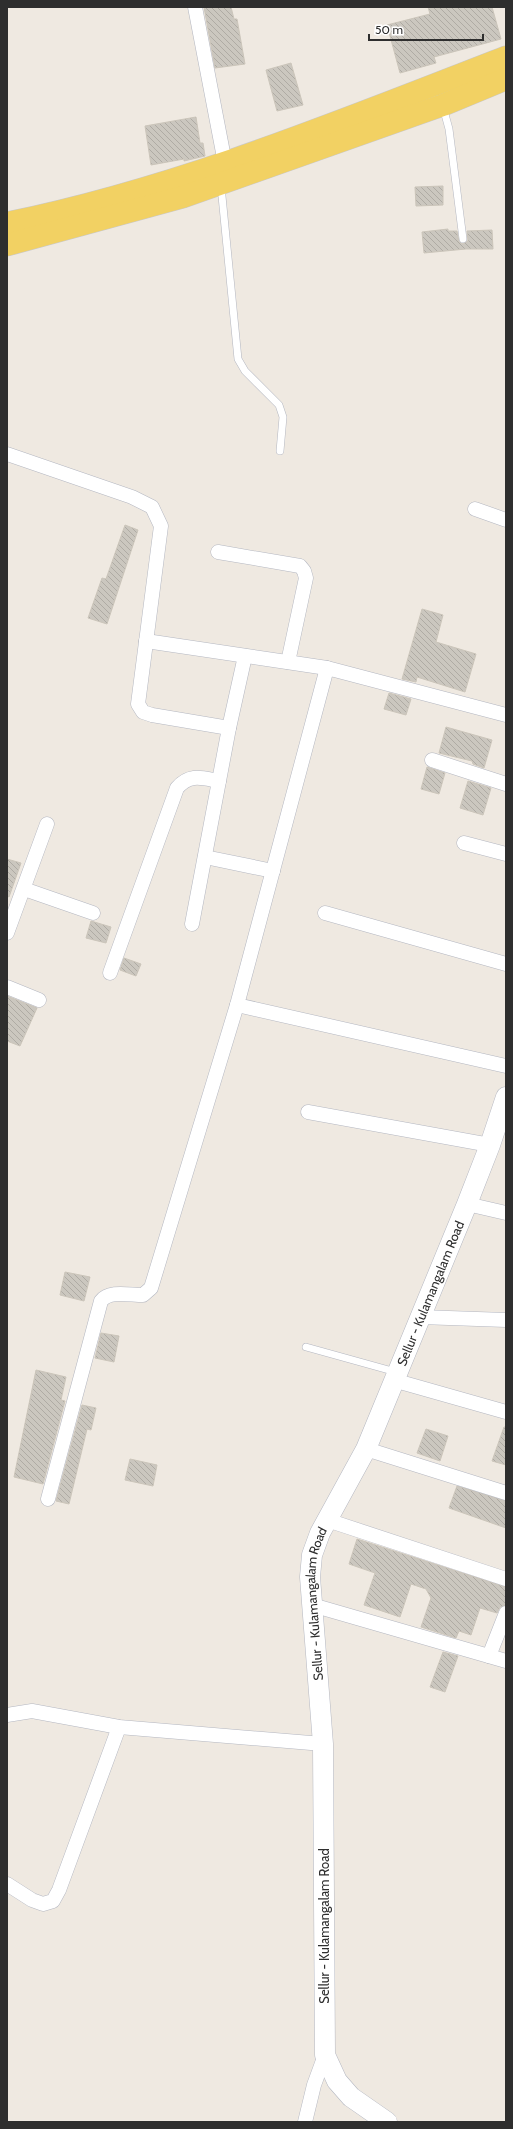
<svg xmlns="http://www.w3.org/2000/svg" width="513" height="2129" viewBox="0 0 513 2129" font-family="Cabin,sans-serif">
<style>
.building{fill:url(#building-back-hatch);stroke:#cbc5ba}
.lines{fill:none;stroke-linecap:round;stroke-linejoin:round}
.service-casing{stroke:#b4b7c1;stroke-width:8}
.minor-casing{stroke:#b4b7c1;stroke-width:15}
.secondary-casing{stroke:#b4b7c1;stroke-width:21}
.primary-casing{stroke:#c9c9c9;stroke-width:23}
.service{stroke:#fff;stroke-width:7}
.minor{stroke:#fff;stroke-width:14}
.secondary{stroke:#fff;stroke-width:20}
.primary{stroke:#f2d163;stroke-width:22}
.labels{text-anchor:middle;stroke-width:3;stroke-linejoin:round;paint-order:stroke}
.street-label{font-size:13px;fill:#2e2e2e;stroke:#fff}
</style>
<defs>
<pattern id="building-back-hatch" width="6" height="6" patternUnits="userSpaceOnUse"><rect width="6" height="6" fill="#cbc7bf"/><path d="M-1 5l2 2M0 0l6 6M5-1l2 2" fill="none" stroke="#afaba4"/></pattern>
</defs>
<rect width="100%" height="100%" fill="#efe9e1"/>
<g class="building">
<path d="M204,7H231L234,19H237L245,64L215,68Z"/>
<path d="M428,7H492L501,39L434,57L436,63L400,73L387,25L430,14Z"/>
<path d="M291,63L303,105L277,111L266,70Z"/>
<path d="M196,117L200,143H203L205,156L184,161V159L151,165L145,126Z"/>
<path d="M443,186V205L416,206L415,187Z"/>
<path d="M448,229V231H457L459,242L463,244L468,241L467,231L492,230L493,249H466L424,253L422,232Z"/>
<path d="M125,525L138,530L107,624L88,618L102,578L106,579Z"/>
<path d="M422,609L443,615L436,642L476,654L465,692L417,677L416,682L402,679Z"/>
<path d="M389,693L411,699L406,715L384,709Z"/>
<path d="M446,727L492,740L484,768L473,764L472,761L439,753Z"/>
<path d="M427,767L445,773L439,794L421,789Z"/>
<path d="M468,781L491,788L483,815L460,808Z"/>
<path d="M7,859L21,863L9,897L7,896Z"/>
<path d="M91,921L111,927L106,943L86,938Z"/>
<path d="M124,958L141,964L136,976L120,970Z"/>
<path d="M7,996L37,1008L20,1046L7,1041Z"/>
<path d="M65,1272L90,1277L84,1301L60,1295Z"/>
<path d="M101,1333L119,1336L114,1362L95,1358Z"/>
<path d="M36,1370L66,1377L61,1400L65,1401L43,1484L14,1477Z"/>
<path d="M82,1405L96,1408L91,1430L87,1429L69,1504L56,1501Z"/>
<path d="M504,1427H506V1465L492,1461Z"/>
<path d="M426,1429L448,1436L440,1461L417,1453Z"/>
<path d="M130,1459L157,1465L153,1486L125,1480Z"/>
<path d="M457,1486L506,1501V1528L449,1508Z"/>
<path d="M357,1539L506,1587V1605L500,1607L497,1613L480,1608L471,1635L459,1631L456,1638L421,1627L431,1598L426,1589L411,1584L400,1617L364,1605L375,1573L349,1564Z"/>
<path d="M443,1652L458,1656L445,1692L430,1687Z"/>
</g>
<g class="lines">
<defs>
<g id="service">
<path d="M443,107L449,129L463,239"/>
<path d="M221,186L238,359L245,371L279,405L283,417L280,451"/>
<path d="M306,1347L396,1372"/>
</g>
<g id="minor">
<path d="M195,7L225,163"/>
<path d="M7,454L132,497L152,507L161,526L138,704L143,712L152,715L229,728"/>
<path d="M475,509L506,520"/>
<path d="M218,552L300,566L304,571L306,578L288,662"/>
<path d="M146,641L327,668"/>
<path d="M506,715L327,668L237,1005L506,1066"/>
<path d="M432,760L506,784"/>
<path d="M464,843L506,854"/>
<path d="M205,857L273,871"/>
<path d="M24,889L93,913"/>
<path d="M325,913L506,964"/>
<path d="M192,924L229,728L245,656"/>
<path d="M7,933L47,824"/>
<path d="M110,973L177,788C190,773 202,778 219,781"/>
<path d="M7,987L39,1000"/>
<path d="M308,1112L490,1145"/>
<path d="M467,1204L506,1213"/>
<path d="M420,1317L506,1320"/>
<path d="M393,1380L506,1412"/>
<path d="M366,1449L506,1493"/>
<path d="M48,1499L101,1301C109,1290 129,1295 143,1295L151,1288L237,1005"/>
<path d="M327,1520L506,1579"/>
<path d="M312,1605L506,1661"/>
<path d="M489,1656L506,1613"/>
<path d="M7,1715L32,1711L119,1727L323,1744"/>
<path d="M7,1884L32,1900L43,1904L53,1901L59,1890L119,1727"/>
<path d="M305,2122L314,2085L325,2055"/>
</g>
<g id="secondary">
<path id="s1" d="M387,2122L351,2097L337,2081L325,2055L323,1744L310,1577L312,1555L320,1533L366,1449L467,1204L490,1145L506,1097"/>
</g>
<g id="primary">
<path d="M7,223C179,188 343,120 506,57"/>
<path d="M7,245L183,197L443,105L506,79"/>
</g>
</defs>
<use href="#service" class="service-casing"/>
<use href="#minor" class="minor-casing"/>
<use href="#secondary" class="secondary-casing"/>
<use href="#primary" class="primary-casing"/>
<use href="#service" class="service"/>
<use href="#minor" class="minor"/>
<use href="#secondary" class="secondary"/>
<use href="#primary" class="primary"/>
</g>
<g class="labels">
<g class="street-label">
<text dy="5" stroke="none"><textPath href="#s1" startOffset="882">Sellur - Kulamangalam Road</textPath></text>
<text dy="5" stroke="none"><textPath href="#s1" startOffset="546">Sellur - Kulamangalam Road</textPath></text>
<text transform="translate(324 1926) rotate(-90)" y="5">Sellur - Kulamangalam Road</text>
</g>
</g>
<rect width="513" height="2129" fill="none" stroke="#2e2e2e" stroke-width="16"/>
<path d="M369 34v6h114v-6" fill="none" stroke="#2e2e2e" stroke-width="2"/>
<text x="375" y="34" font-size="12" fill="#2e2e2e" stroke="#ffffff" stroke-width="3" paint-order="stroke">50 m</text>
</svg>
